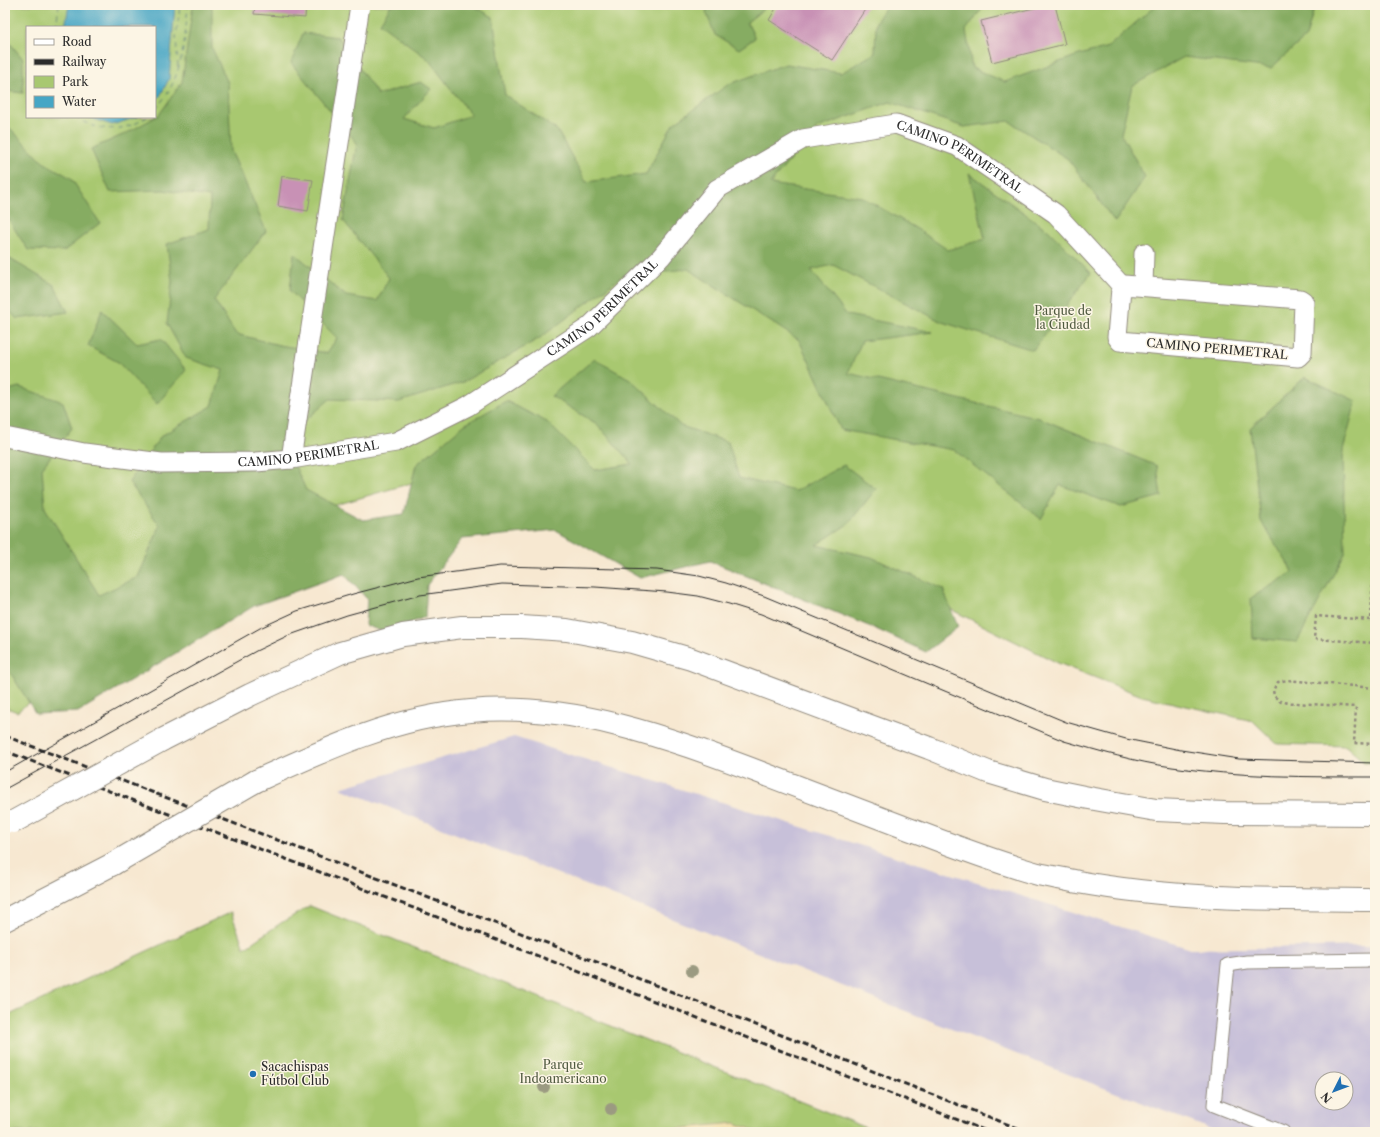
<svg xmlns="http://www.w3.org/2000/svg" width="1380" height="1137" viewBox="0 0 1380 1137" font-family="'Libre Caslon Text',serif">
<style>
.industrial{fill:#c7c0d9;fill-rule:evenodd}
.green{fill:#a8c870;stroke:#6a7a4e;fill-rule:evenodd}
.forest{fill:#86ac62;stroke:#586c46}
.sand{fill:#eeda9e;stroke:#8c8264}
.water{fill:#46a6c5;stroke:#386878}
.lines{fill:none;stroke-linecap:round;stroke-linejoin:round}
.ferry{stroke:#365c69;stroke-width:1;stroke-dasharray:5 4;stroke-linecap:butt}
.building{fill:#c891b5}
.service-casing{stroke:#918a7e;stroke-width:15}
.pedestrian-casing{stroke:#918a7e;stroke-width:21}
.secondary-casing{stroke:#918a7e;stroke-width:24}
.path{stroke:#918a7e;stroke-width:2.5;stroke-dasharray:3 3;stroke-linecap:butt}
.service{stroke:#fff;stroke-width:13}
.pedestrian{stroke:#fff;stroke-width:19}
.secondary{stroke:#fff;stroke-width:22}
.tram{stroke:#2b2b2b;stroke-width:1}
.rail{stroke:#2b2b2b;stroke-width:3;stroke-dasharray:6 3;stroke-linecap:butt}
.secondary-bridge-casing{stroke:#918a7e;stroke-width:24;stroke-linecap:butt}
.secondary-bridge{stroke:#fff;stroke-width:22}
.tree{fill:#9b9a81}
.poi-dot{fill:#1f6fb2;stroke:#fcf5e5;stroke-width:1.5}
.labels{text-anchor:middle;stroke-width:3;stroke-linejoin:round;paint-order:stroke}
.street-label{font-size:12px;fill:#2b2b2b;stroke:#fcf5e5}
.park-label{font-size:12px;fill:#505a40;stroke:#fcf5e5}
.poi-label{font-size:12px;fill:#2b2b2b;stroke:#fcf5e5;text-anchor:start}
</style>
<rect width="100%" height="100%" fill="#fcf5e5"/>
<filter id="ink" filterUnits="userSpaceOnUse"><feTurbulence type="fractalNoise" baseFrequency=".025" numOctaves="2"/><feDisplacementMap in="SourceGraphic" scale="8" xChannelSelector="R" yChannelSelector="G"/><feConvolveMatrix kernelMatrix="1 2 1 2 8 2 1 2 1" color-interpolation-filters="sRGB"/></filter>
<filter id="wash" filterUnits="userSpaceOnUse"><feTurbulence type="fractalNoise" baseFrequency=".012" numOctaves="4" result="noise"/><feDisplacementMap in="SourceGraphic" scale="16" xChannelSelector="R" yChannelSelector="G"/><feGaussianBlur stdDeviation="0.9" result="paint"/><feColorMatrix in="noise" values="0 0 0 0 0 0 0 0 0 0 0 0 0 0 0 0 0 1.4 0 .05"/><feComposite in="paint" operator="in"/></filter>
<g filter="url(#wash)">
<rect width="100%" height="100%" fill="#f7e8d1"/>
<path class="industrial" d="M514,737L1191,949L1375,946V1132H1218L941,1025L340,788ZM1322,1079H1346V1103H1322Z"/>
<g class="green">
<path d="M5,5H1375V763H1365L1346,746L1277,744L1253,721L1142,696L1058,663L948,608L487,461L329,507L101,645L17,712L5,707ZM27,27H155V117H27Z"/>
<path d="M310,906L877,1132H5V1017L231,912L244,948L281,923Z"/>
</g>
<g class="forest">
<path d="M193,5H212V48L228,83L231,151L249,191L266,231L214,300L236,334L279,345L327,353L337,338L290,291L294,253L346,296L377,301L389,278L343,220L357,143L291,63L303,33L338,37L378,95L421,82L431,89L404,119L434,128L471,115L428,59L380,23L391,5H472L493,17L505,95L557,130L586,182L646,174L673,124L729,84L786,64L841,73L875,53L876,22L887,5H918L926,9L929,5H985L966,30L972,68L1005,82L1076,56L1108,47L1156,5H1315L1306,37L1271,68L1184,57L1132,86L1121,134L1145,177L1115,222L1068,159L1009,121L964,127L890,102L817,128L770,184L862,197L917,229L948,250L985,239L969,173L1049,231L1091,273L1033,350L942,322L833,265L811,270L847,315L933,332L862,341L848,373L1039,418L1157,466L1161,496L1121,507L1060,485L1041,519L954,450L841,430L799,340L688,269L624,275L540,338L463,382L399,402L330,399L283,440L306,490L363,520L404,514L416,465L464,425L506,401L547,422L595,470L632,464L597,424L551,396L594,359L630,379L681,426L728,442L739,478L795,491L844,465L876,489L848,524L816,545L871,557L943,589L958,627L926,652L876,629L710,561L640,578L556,530L462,539L427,585L425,617L386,633L365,625L367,599L344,574L254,606L78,712L36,714L5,664V391L19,387L63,402L72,428L42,468L45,508L99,595L138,577L160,526L129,482L161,436L212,406L223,370L186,358L167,324L172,281L167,244L209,229L210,197L163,190L110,192L91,149L127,133L159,115L182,82Z"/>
<path d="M708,5H766L765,8L747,22L755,38L739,49L715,35L706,12Z"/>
<path d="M5,37L23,59V93L5,91Z"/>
<path d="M5,123L43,162L71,178L100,223L64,251L28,250L5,214Z"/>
<path d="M5,256L54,285L68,312L17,319L5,306Z"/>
<path d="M102,310L137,344L161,339L186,370L157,404L118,362L88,346Z"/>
<path d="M1305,377L1356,401L1343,450L1345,553L1297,642L1253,638L1251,598L1293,572L1261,521L1250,428Z"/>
</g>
<path class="sand" d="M735,1123L759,1132H675L673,1129Z"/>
<g class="water">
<path d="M69,5H175L169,79L160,96L155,101V27H65Z"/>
<path d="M87,117H137L112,125Z"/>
</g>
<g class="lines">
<g class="ferry">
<path d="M56,27L59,5"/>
<path d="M178,67L176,38L180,5"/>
<path d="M155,109C182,82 185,42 188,5"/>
<path d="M75,117C98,132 124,133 147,117"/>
</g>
</g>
<g id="blocks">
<g class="building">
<path d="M255,5H306L305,18L254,14Z"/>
<path d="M778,5H868L832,60L769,20Z"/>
<path d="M1046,5H1055L1065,44L992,62L981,21Z"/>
<path d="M282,176L313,180L308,211L278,206Z"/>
</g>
</g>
</g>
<g filter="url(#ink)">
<use href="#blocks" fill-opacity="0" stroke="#918a7e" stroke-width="1"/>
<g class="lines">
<defs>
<path id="service" d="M1283,1132L1214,1105L1228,965L1247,962L1375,960"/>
<g id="pedestrian">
<path d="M1124,285L1300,299L1303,301L1304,303L1302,353L1298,357L1120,341L1117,337L1121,288Z"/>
<path d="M1143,286L1144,253"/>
<path id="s1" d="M5,437L84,453L161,463L256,462L291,459L396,442L468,406L589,327L661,257L717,189L803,139L896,124L957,146L1056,214L1122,286"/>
<path d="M291,459L360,5"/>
</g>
<g id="secondary">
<path d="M162,740L250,695L340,653L403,635L462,627H522L567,630L632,642L691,659L929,748L988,772L1045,789L1089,798L1156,810L1225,813L1375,814"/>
<path d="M256,781C324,750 394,717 471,711C571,702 666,737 759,772C806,790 853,808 901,826C946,843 991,861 1038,874C1052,877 1065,879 1078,882C1176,900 1276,899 1375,900"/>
<path d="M5,920L113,864"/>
</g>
</defs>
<use href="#service" class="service-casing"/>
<use href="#pedestrian" class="pedestrian-casing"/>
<use href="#secondary" class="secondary-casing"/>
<g class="path">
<path d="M1375,507L1372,597H1375"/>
<path d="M1372,597L1371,620L1316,616L1314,639L1375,643"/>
<path d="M1375,688L1287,680L1278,682L1273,690L1274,696L1281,702L1356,707L1354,743L1375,744"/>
</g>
<use href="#service" class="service"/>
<use href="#pedestrian" class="pedestrian"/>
<use href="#secondary" class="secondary"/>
<g class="tram">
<path d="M5,772L260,628L297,611L353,594L418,577L500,566L657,570L699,576L726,583L764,596L1066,722L1126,739L1181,750L1239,759L1375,763"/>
<path d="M5,789L256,651L287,636L347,615L420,595L502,584L595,587L667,592L698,596L729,604L761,614L1064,741C1099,751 1136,762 1172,767C1239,777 1307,777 1375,777"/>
</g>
<g class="rail">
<path d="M5,736L594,961L1027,1132"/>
<path d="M5,751L585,974L989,1132"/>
</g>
<defs>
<g id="secondary-bridge">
<path d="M13,822L162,740"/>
<path d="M113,864L256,781"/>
</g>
</defs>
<use href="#secondary-bridge" class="secondary-bridge-casing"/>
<use href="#secondary-bridge" class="secondary-bridge"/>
</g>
<g class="tree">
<circle cx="692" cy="971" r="6"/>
<circle cx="544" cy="1087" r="6"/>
<circle cx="611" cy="1109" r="6"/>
</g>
</g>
<circle class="poi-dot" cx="253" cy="1074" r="4"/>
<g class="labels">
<g class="street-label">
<text dy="4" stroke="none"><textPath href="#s1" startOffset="1074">CAMINO PERIMETRAL</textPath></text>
<text dy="4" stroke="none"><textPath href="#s1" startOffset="642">CAMINO PERIMETRAL</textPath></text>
<text transform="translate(1217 349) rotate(5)" y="4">CAMINO PERIMETRAL</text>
<text dy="4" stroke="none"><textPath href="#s1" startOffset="306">CAMINO PERIMETRAL</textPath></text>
</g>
<g class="park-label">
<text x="1063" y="315">Parque de<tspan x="1063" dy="14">la Ciudad</tspan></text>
<text x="563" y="1069">Parque<tspan x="563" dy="14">Indoamericano</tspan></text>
</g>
<g class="poi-label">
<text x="261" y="1071">Sacachispas<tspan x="261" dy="14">Fútbol Club</tspan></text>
</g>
</g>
<rect width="1380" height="1137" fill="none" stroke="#fcf5e5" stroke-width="20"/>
<rect x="26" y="26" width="130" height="92" fill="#fcf5e5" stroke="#a8a49b"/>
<rect x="34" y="39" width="20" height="6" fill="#ffffff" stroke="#a8a49b"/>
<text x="62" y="46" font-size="12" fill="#2b2b2b">Road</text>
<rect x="34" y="59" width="20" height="6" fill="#2b2b2b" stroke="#a8a49b"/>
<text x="62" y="66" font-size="12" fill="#2b2b2b">Railway</text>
<rect x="34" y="76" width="20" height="12" fill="#a8c870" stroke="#a8a49b"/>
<text x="62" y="86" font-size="12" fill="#2b2b2b">Park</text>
<rect x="34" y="96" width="20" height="12" fill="#46a6c5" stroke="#a8a49b"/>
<text x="62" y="106" font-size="12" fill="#2b2b2b">Water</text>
<g transform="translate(1334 1091) rotate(228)"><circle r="19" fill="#fcf5e5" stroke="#a8a49b"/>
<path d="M0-3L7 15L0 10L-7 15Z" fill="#1f6fb2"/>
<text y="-6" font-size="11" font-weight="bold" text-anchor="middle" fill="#2b2b2b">N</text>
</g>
</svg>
